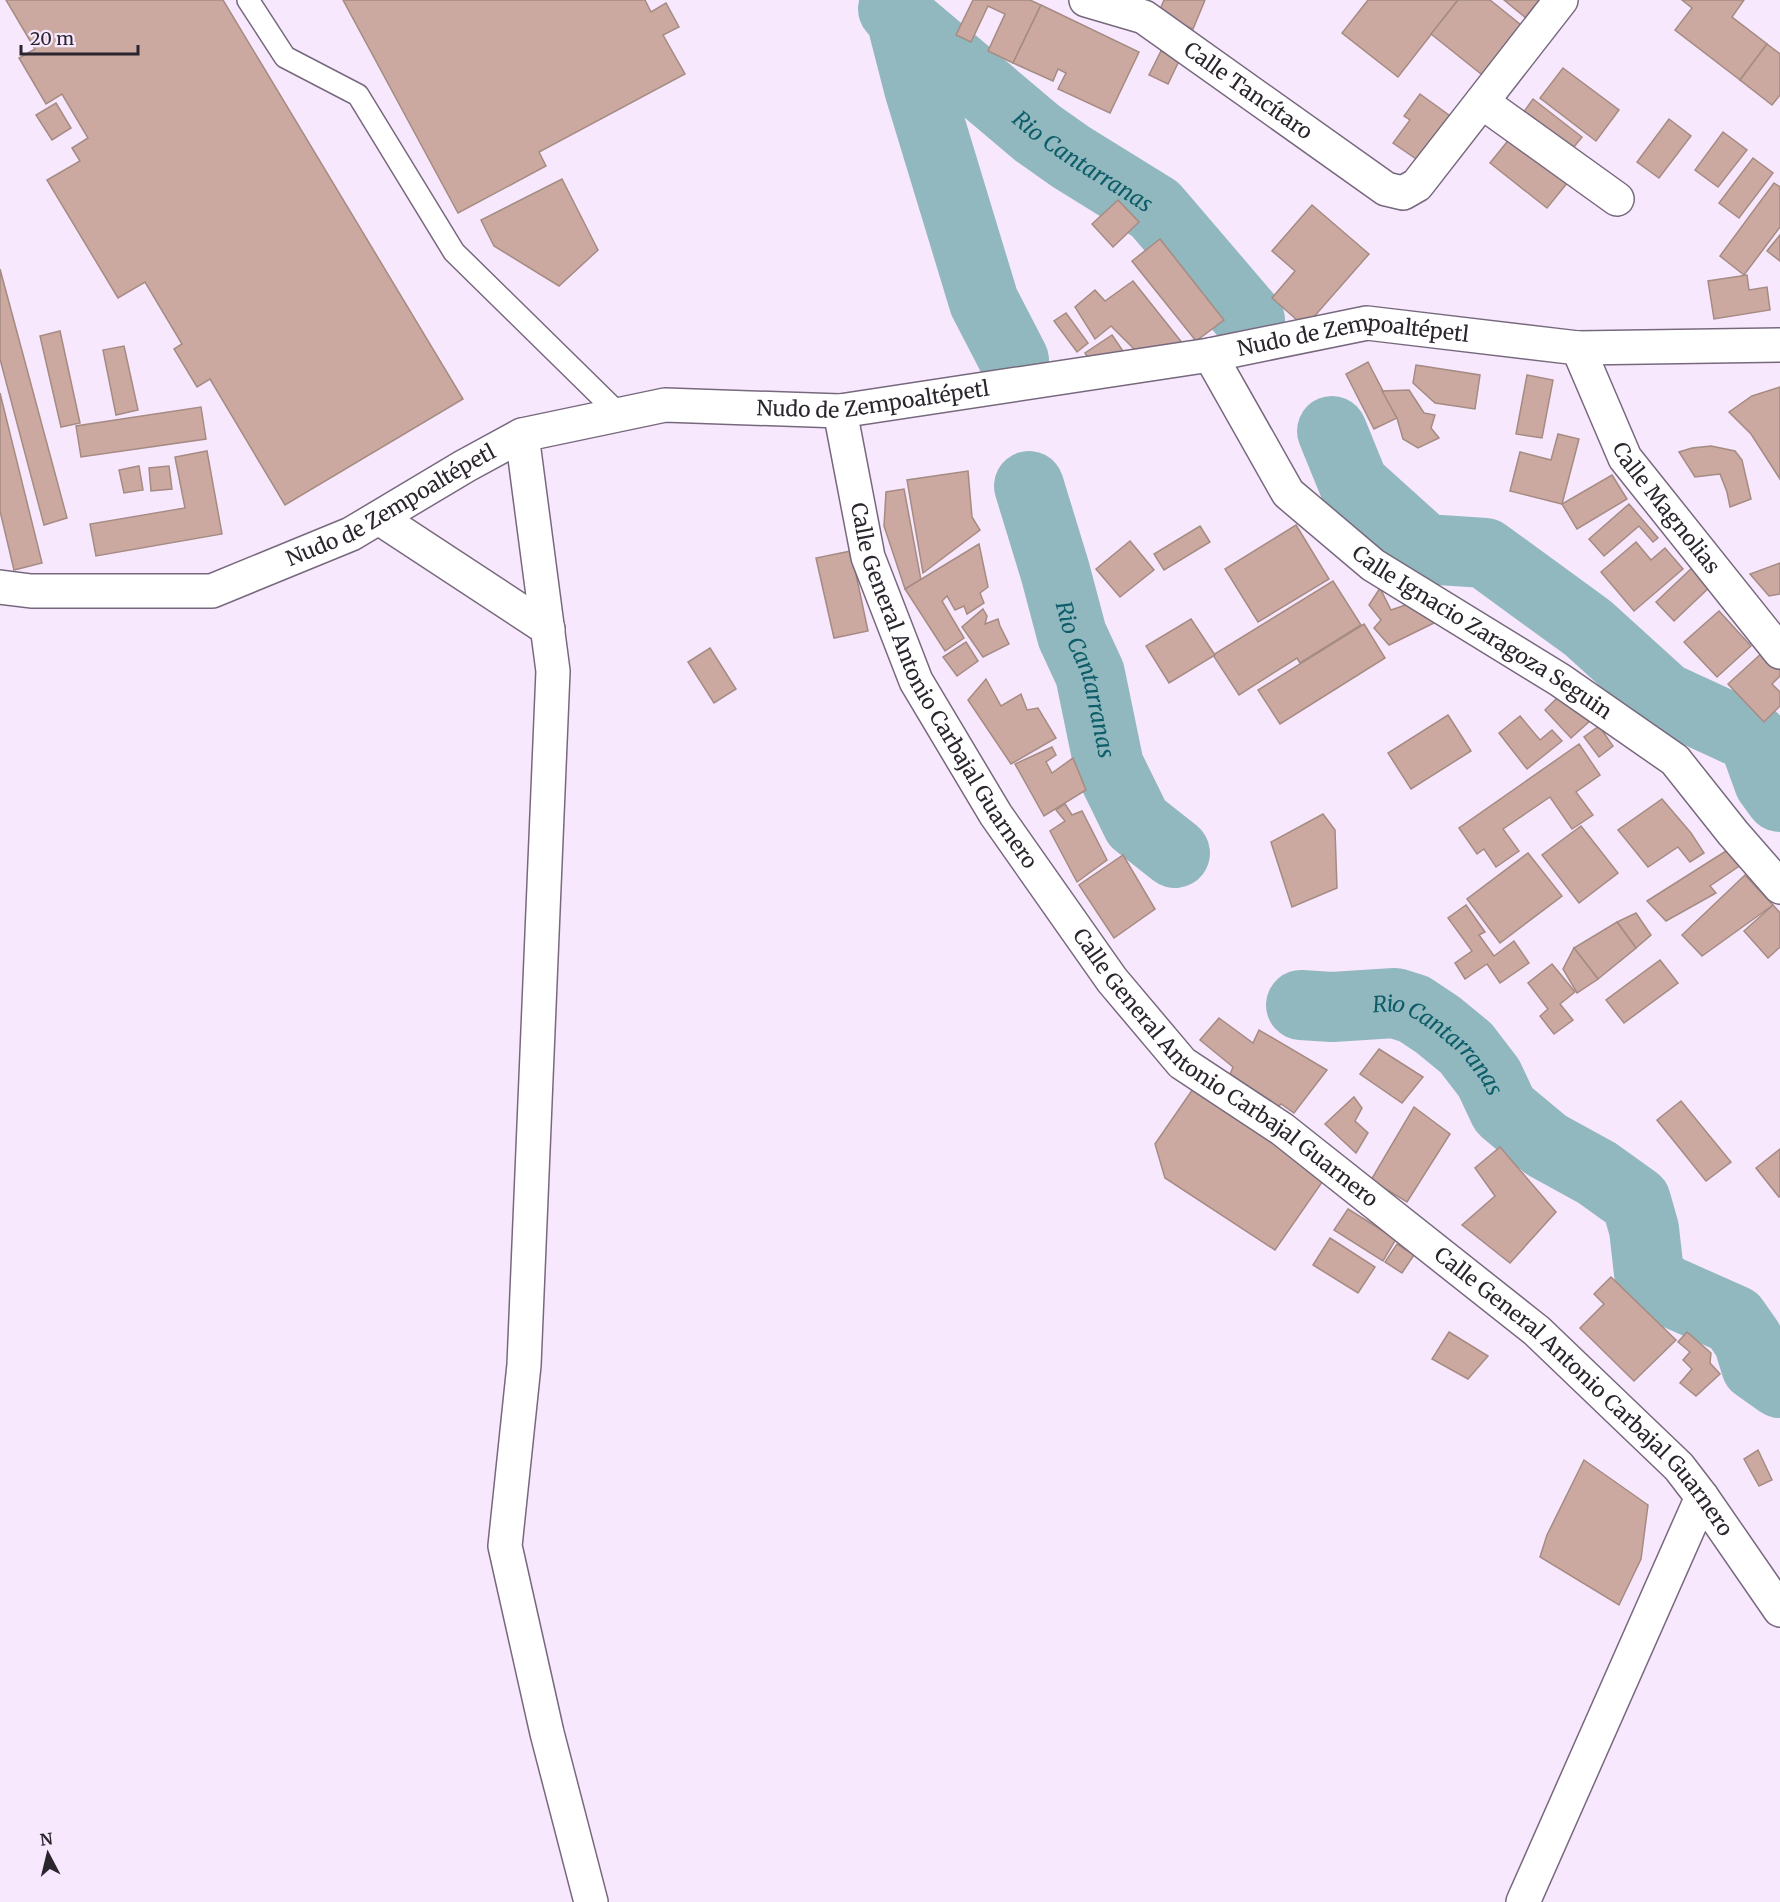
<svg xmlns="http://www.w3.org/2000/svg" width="1780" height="1902" viewBox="0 0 1780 1902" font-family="Merriweather,serif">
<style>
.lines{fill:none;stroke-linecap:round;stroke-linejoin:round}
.river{stroke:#92b8bf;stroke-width:70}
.building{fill:#cba9a0;stroke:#a58b83;stroke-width:1.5}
.lane-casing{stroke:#77697d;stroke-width:24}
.street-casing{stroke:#77697d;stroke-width:36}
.secondary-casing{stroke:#77697d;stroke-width:36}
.lane{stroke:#fff;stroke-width:21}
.street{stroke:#fff;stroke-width:33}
.secondary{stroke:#fff;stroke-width:33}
.labels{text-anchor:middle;stroke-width:5;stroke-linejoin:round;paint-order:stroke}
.street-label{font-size:21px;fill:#2b252e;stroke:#f8e8fe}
.water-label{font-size:22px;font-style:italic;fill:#0d5d69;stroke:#f8e8fe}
</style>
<rect width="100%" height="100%" fill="#f8e8fe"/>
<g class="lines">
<g class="river">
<path d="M893,9L901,18L919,88L984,302L1014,360"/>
<path id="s1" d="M901,18L1037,133L1071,157L1155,209L1250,320"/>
<path d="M1332,431L1354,485L1425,549L1485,553L1588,628L1664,697L1753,738L1769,782L1780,797"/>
<path id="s2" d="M1029,486L1055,571L1072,635L1090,674L1109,766L1137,823L1175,853"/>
<path id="s3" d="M1301,1005L1332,1007L1395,1003L1414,1009L1438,1025L1466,1048L1489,1078L1504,1110L1546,1145L1597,1173L1636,1201L1644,1229L1649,1273L1662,1288L1734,1320L1748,1340L1756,1366L1780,1383"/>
</g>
</g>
<g class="building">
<path d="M6,0H223L463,399L285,505L210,379L197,387L174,349L182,344L145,282L118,298L47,180L80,161L72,148L88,138L62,94L46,104L19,58L35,49Z"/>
<path d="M343,0H645L651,12L666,3L679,27L663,35L685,74L539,152L546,166L458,213Z"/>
<path d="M973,0H1030L1041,5L1013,63L988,51L1005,14L988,6L971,42L956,35Z"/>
<path d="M1164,0H1205L1193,29L1158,14Z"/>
<path d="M1368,0H1458L1398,77L1342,33Z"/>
<path d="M1458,0H1490L1526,29L1486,78L1431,34Z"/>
<path d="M1504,0H1548L1531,22Z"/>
<path d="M1682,0H1744L1732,17L1767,44L1740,80L1675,30L1692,8Z"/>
<path d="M1041,5L1139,52L1110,113L1058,89L1066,73L1058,69L1053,81L1013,63Z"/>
<path d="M1767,44L1780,54V95L1772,105L1740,80Z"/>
<path d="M1161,51L1180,59L1168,84L1149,75Z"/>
<path d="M1563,68L1619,110L1596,141L1540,98Z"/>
<path d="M1420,94L1457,121L1425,165L1393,143L1410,120L1404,116Z"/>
<path d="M1533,99L1582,137L1569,153L1520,117Z"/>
<path d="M56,103L71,128L52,140L36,115Z"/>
<path d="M1669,119L1691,136L1659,178L1637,162Z"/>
<path d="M1515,132L1572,177L1547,208L1490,163Z"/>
<path d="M1723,132L1747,150L1718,187L1695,170Z"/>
<path d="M1753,158L1773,173L1739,218L1719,203Z"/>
<path d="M562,179L598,250L559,286L494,246L481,220Z"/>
<path d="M1774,183L1780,187V227L1744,275L1720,256Z"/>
<path d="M1118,200L1139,222L1113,247L1092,224Z"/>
<path d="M1312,205L1369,254L1305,327L1272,298L1295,271L1272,251Z"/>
<path d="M1780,235V261L1767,251Z"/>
<path d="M1160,239L1224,320L1196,341L1132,261Z"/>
<path d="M0,269L67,518L44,525L0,359Z"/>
<path d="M1747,275L1749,290L1767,287L1770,310L1714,319L1708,281Z"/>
<path d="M1133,281L1183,344L1143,358L1111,326L1095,339L1075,307L1095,290L1105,301Z"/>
<path d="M1066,313L1088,343L1077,352L1054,321Z"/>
<path d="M60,331L80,423L61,427L40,336Z"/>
<path d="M1112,335L1125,354L1095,369L1085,353Z"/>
<path d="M124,346L138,410L116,415L103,350Z"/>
<path d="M1368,362L1397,418L1374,429L1346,374Z"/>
<path d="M1416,365L1480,375L1475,409L1435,403L1413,383Z"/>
<path d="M1527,375L1553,380L1542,438L1516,434Z"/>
<path d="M1780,387V479L1751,434L1729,412L1752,396Z"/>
<path d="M1409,390L1424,413L1435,415L1431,428L1439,438L1418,448L1403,439L1397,418L1382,391Z"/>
<path d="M0,393L42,563L14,570L0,511Z"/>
<path d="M201,407L206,439L81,457L76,426Z"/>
<path d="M1558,434L1579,439L1562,504L1510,491L1520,452L1551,460Z"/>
<path d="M1711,446L1735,451L1742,460L1751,499L1730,507L1727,492L1720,474L1695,477L1679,452L1692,448Z"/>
<path d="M207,451L222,534L96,556L90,524L185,508L175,457Z"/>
<path d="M139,466L143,490L124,493L119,470Z"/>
<path d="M169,466L172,489L151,491L149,468Z"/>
<path d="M968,471L972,517L980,530L923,573L907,480Z"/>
<path d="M1612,475L1627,499L1577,529L1562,504Z"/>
<path d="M904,489L921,580L905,589L884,526L886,492Z"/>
<path d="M1629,504L1658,538L1653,542L1639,526L1604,556L1589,539Z"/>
<path d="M1296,525L1329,579L1258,622L1225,569Z"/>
<path d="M1200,526L1210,542L1164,570L1154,554Z"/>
<path d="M1130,541L1154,570L1120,597L1096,569Z"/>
<path d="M1636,542L1651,560L1665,548L1683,569L1634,611L1601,572Z"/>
<path d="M979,544L988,587L980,593L984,603L967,614L964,606L955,610L947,596L942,601L964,638L945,651L905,589Z"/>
<path d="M851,551L868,631L834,638L816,558Z"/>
<path d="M1780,563V594L1769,596L1750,574Z"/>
<path d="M1696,564L1714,583L1674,621L1656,602Z"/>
<path d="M1333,581L1361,625L1300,663L1297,658L1239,695L1213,655Z"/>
<path d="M1380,588L1391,610L1414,602L1438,621L1389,645L1374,628L1381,620L1369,605Z"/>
<path d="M983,609L987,616L985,624L998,619L1000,626L1009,644L983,657L962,627Z"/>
<path d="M1719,611L1751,646L1717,677L1684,642Z"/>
<path d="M1191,619L1215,655L1169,683L1146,646Z"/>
<path d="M1364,624L1385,658L1280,724L1258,690Z"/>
<path d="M966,642L978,661L957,676L943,657Z"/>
<path d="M710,648L736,689L714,703L688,662Z"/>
<path d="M1763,652L1780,670V676L1772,684L1780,692V706L1764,722L1728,684Z"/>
<path d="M986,679L1001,706L1021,694L1027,710L1038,708L1056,738L1011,764L968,700Z"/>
<path d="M1564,691L1591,720L1571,738L1545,710Z"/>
<path d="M1448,715L1471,751L1411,789L1388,753Z"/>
<path d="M1520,716L1540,740L1552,730L1562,741L1527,769L1499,733Z"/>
<path d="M1599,726L1613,746L1599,757L1584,737Z"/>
<path d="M1579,744L1600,775L1576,792L1593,815L1572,829L1550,797L1503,829L1519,851L1496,867L1484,849L1477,854L1459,828Z"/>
<path d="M1052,747L1056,755L1046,762L1052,773L1073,758L1086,790L1044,816L1015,764Z"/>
<path d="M1662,799L1691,833L1704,853L1690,862L1678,847L1648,867L1618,830Z"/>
<path d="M1065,804L1072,815L1082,811L1107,860L1077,882L1050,831L1065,821L1056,810Z"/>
<path d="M1323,814L1335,830L1337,888L1292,907L1271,842Z"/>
<path d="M1581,826L1618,873L1579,903L1542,855Z"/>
<path d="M1726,851L1741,865L1710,886L1716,893L1666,921L1647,901Z"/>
<path d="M1528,853L1562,896L1500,943L1467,899Z"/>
<path d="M1123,855L1155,909L1114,938L1079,885Z"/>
<path d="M1745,875L1773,905L1702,956L1682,935Z"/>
<path d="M1466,905L1485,932L1479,935L1494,956L1514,941L1529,963L1500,983L1487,964L1465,979L1455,963L1472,951L1448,918Z"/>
<path d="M1773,905L1780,913V947L1768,958L1744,931Z"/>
<path d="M1636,913L1651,935L1636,948L1617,922Z"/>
<path d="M1617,922L1636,948L1598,979L1574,948Z"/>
<path d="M1574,948L1598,979L1577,993L1563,969Z"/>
<path d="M1660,960L1678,983L1624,1023L1606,1000Z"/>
<path d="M1552,964L1575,992L1560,1004L1573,1020L1554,1034L1540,1016L1548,1009L1528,983Z"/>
<path d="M1219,1018L1253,1043L1259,1030L1327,1070L1294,1113L1281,1104L1277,1108L1229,1077L1233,1067L1200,1040Z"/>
<path d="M1379,1049L1423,1077L1402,1103L1360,1074Z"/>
<path d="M1195,1086L1325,1178L1275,1250L1165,1178L1155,1144Z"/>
<path d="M1354,1097L1362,1108L1355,1121L1368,1133L1356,1153L1325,1124Z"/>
<path d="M1681,1101L1731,1162L1706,1181L1657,1120Z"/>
<path d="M1414,1107L1450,1134L1407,1202L1371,1180Z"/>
<path d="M1500,1147L1556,1212L1510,1263L1462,1225L1495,1196L1475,1168Z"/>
<path d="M1780,1149V1196L1779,1197L1756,1168Z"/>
<path d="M1348,1209L1396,1239L1383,1261L1334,1230Z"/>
<path d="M1330,1238L1375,1267L1358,1293L1313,1265Z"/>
<path d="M1397,1244L1414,1255L1402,1273L1385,1262Z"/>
<path d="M1611,1277L1676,1340L1634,1381L1580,1328L1604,1304L1594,1294Z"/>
<path d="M1449,1332L1488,1356L1468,1379L1432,1359Z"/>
<path d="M1687,1332L1711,1353L1710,1363L1720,1374L1696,1396L1680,1383L1692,1369L1683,1360L1690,1352L1678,1342Z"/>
<path d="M1758,1450L1772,1480L1759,1486L1744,1459Z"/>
<path d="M1584,1460L1648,1505L1641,1559L1619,1605L1540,1557L1547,1535Z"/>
</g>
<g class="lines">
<defs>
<path id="lane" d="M248,0L285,57L358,95L454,252L620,415"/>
<g id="street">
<path id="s4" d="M1086,0L1144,17L1386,189L1403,193L1417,185L1561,0"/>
<path d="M1482,102L1617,199"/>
<path id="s5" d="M1578,348L1625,458L1780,652"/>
<path id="s6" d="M1210,355L1288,493L1373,565L1560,680L1675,760L1733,833L1780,887"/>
<path id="s7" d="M840,411L868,557L916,681L996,815L1112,980L1182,1063L1282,1129L1537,1331L1679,1467L1702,1497L1780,1610"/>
<path d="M522,435L553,671L524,1365L505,1546L547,1733L591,1902"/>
<path d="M379,518L548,629"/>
<path d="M1523,1902L1702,1497"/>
</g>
<g id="secondary">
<path id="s8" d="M0,587L31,591H212L351,534L465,466L522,435L665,405L840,411L1210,355L1367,323L1578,348L1780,345"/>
</g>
</defs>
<use href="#lane" class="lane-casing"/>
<use href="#street" class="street-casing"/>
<use href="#secondary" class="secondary-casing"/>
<use href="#lane" class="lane"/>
<use href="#street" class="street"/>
<use href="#secondary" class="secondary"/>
</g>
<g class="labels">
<g class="street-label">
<text dy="7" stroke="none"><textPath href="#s4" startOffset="188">Calle Tancítaro</textPath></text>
<text dy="7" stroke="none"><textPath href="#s8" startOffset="1401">Nudo de Zempoaltépetl</textPath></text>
<text dy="7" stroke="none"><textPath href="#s8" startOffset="915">Nudo de Zempoaltépetl</textPath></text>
<text dy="7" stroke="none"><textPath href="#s8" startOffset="411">Nudo de Zempoaltépetl</textPath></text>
<text dy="7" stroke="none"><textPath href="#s5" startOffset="184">Calle Magnolias</textPath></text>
<text dy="7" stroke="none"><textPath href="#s6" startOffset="398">Calle Ignacio Zaragoza Seguin</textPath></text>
<text dy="7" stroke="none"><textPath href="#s7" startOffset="297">Calle General Antonio Carbajal Guarnero</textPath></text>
<text dy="7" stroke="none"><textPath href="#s7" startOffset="783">Calle General Antonio Carbajal Guarnero</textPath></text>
<text dy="7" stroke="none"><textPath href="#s7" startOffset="1269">Calle General Antonio Carbajal Guarnero</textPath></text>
</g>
<g class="water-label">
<text dy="8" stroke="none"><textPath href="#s1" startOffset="232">Rio Cantarranas</textPath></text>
<text dy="8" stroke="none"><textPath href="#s2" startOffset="202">Rio Cantarranas</textPath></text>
<text dy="8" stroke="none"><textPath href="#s3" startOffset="153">Rio Cantarranas</textPath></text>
</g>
</g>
<g transform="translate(48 1854) rotate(353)" stroke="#f8e8fe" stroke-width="4.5" paint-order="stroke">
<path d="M0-4.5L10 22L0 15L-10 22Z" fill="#2b252e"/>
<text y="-9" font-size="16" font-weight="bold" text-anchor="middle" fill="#2b252e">N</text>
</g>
<path d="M21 45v9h117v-9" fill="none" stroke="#2b252e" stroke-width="3"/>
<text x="30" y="45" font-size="18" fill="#2b252e" stroke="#f8e8fe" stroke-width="4.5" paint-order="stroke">20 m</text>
</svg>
